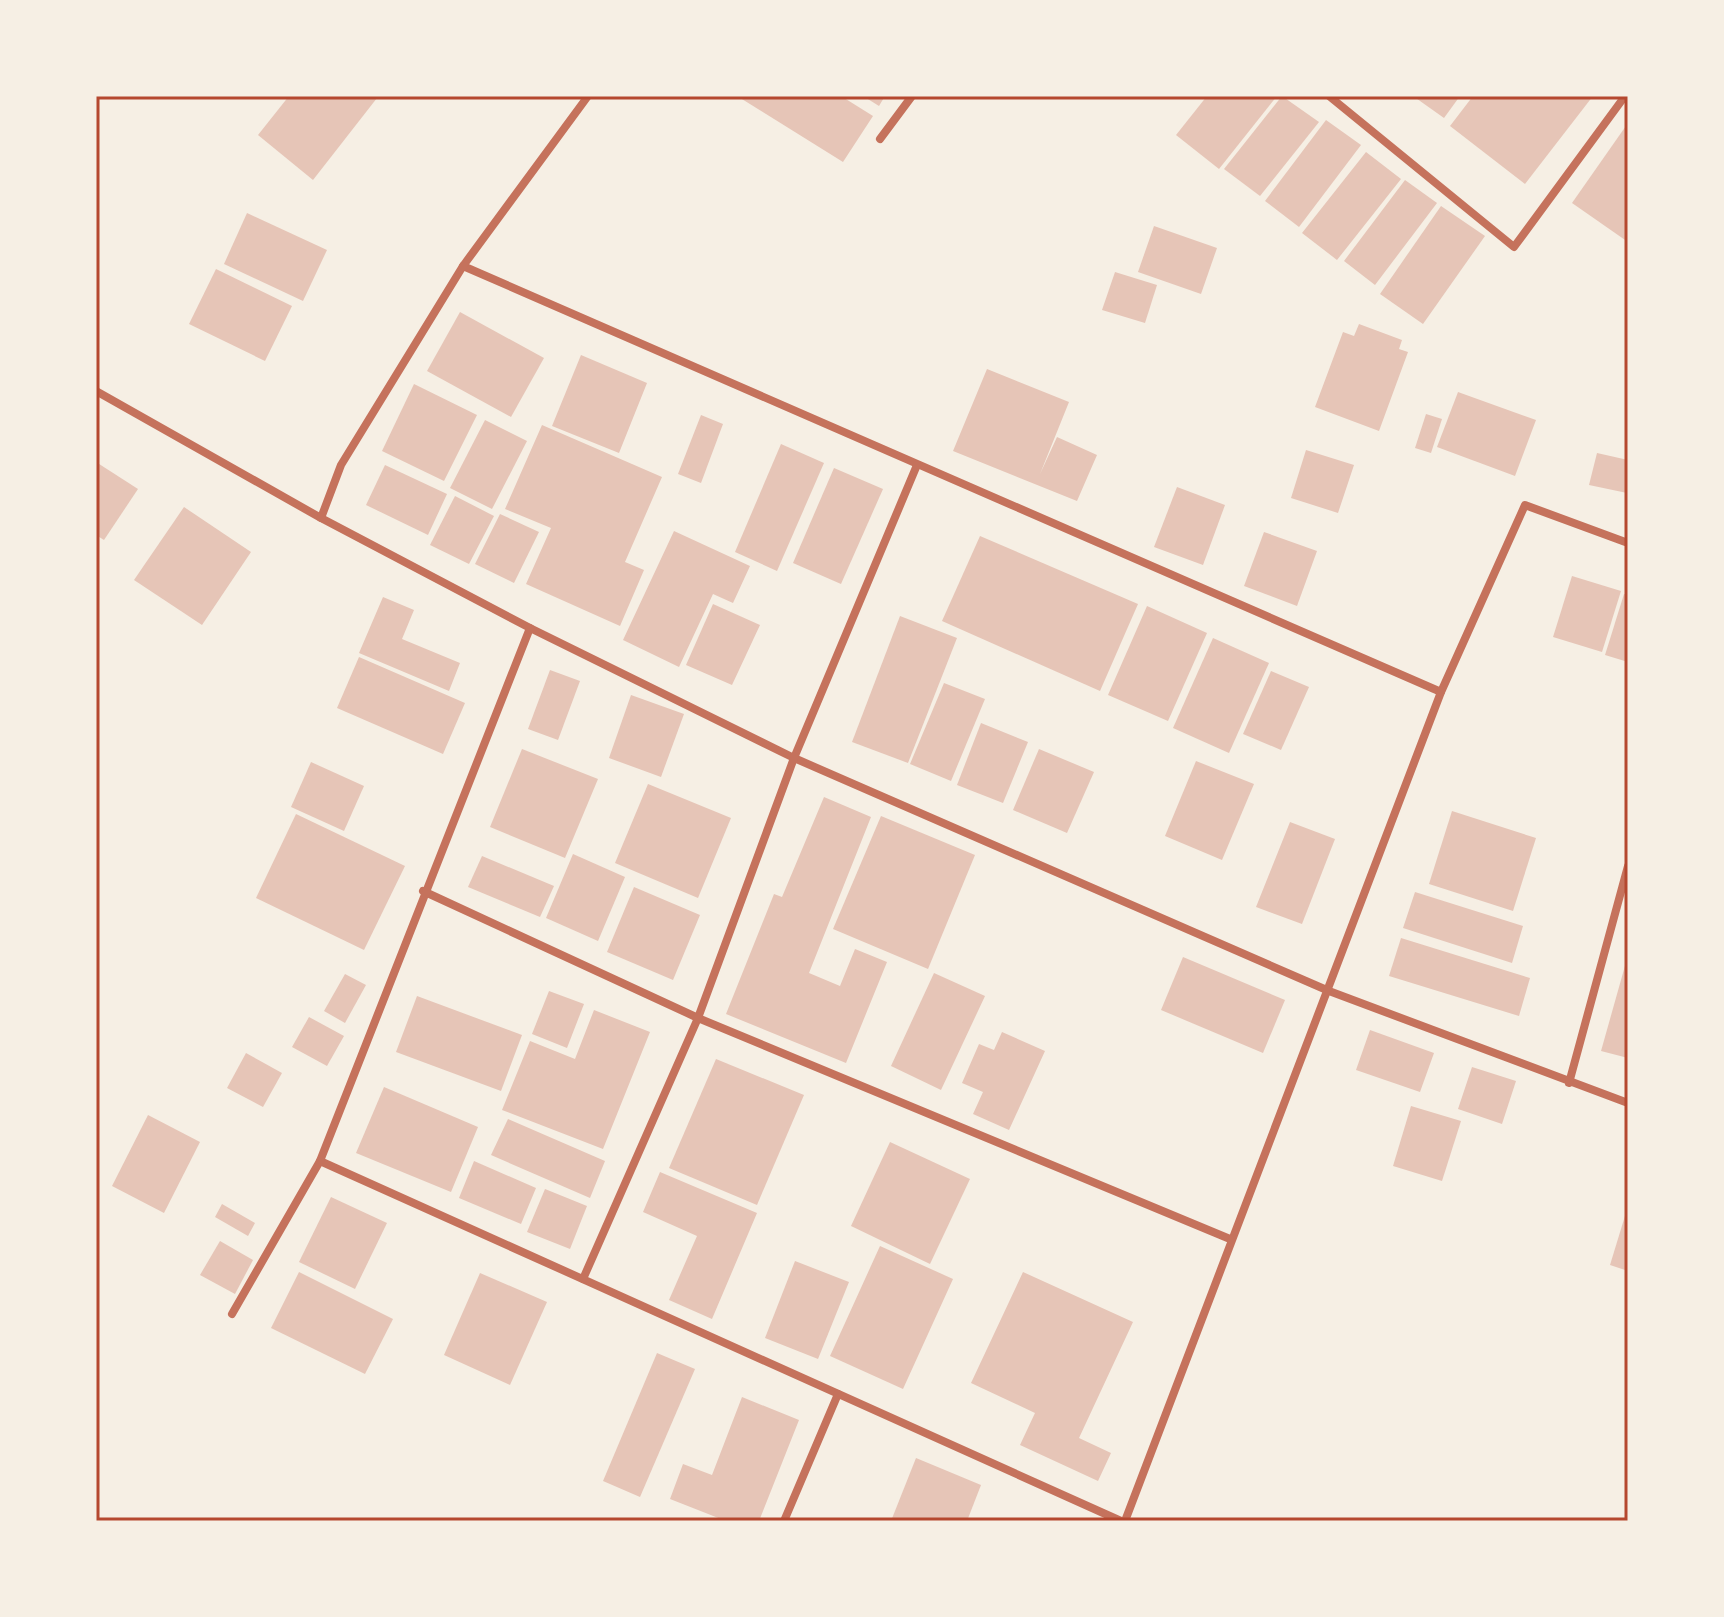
<svg xmlns="http://www.w3.org/2000/svg" width="1724" height="1617" viewBox="0 0 1724 1617" font-family="'Public Sans',sans-serif">
<style>
.building{fill:#e6c5b7}
.lines{fill:none;stroke-linecap:round;stroke-linejoin:round}
.minor{stroke:#c5725c;stroke-width:8}
.neatline{fill:none;stroke:#b5482f;stroke-width:3}
</style>
<rect width="100%" height="100%" fill="#f6efe4"/>
<g class="building">
<path d="M289,96H375L377,98L313,180L258,135Z"/>
<path d="M737,96H841L873,116L843,162Z"/>
<path d="M863,96H885L879,106Z"/>
<path d="M1207,96H1277L1219,169L1176,135Z"/>
<path d="M1282,96L1319,122L1260,196L1224,169Z"/>
<path d="M1413,96H1460L1444,118Z"/>
<path d="M1473,96H1593L1525,184L1450,126Z"/>
<path d="M1326,120L1361,145L1299,227L1265,201Z"/>
<path d="M1628,123V242L1572,203Z"/>
<path d="M1366,152L1401,179L1337,260L1302,233Z"/>
<path d="M1405,180L1437,203L1375,285L1344,261Z"/>
<path d="M1441,206L1485,236L1423,324L1380,294Z"/>
<path d="M247,213L327,250L303,301L224,264Z"/>
<path d="M1154,226L1217,248L1201,294L1138,272Z"/>
<path d="M216,269L292,306L265,361L189,324Z"/>
<path d="M1115,272L1157,285L1145,323L1102,310Z"/>
<path d="M460,312L544,358L511,417L427,371Z"/>
<path d="M1359,324L1402,340L1399,349L1408,352L1379,431L1315,407L1343,332L1354,336Z"/>
<path d="M581,355L647,383L619,453L552,426Z"/>
<path d="M987,369L1069,402L1040,474L1057,437L1097,455L1077,501L953,451Z"/>
<path d="M414,384L477,415L444,481L382,451Z"/>
<path d="M1458,392L1536,420L1515,476L1437,447Z"/>
<path d="M1426,414L1442,419L1431,453L1415,448Z"/>
<path d="M701,415L723,424L701,483L678,474Z"/>
<path d="M485,420L527,441L492,509L450,488Z"/>
<path d="M542,425L662,477L625,562L644,570L620,626L526,584L551,528L505,509Z"/>
<path d="M781,444L824,463L777,571L735,552Z"/>
<path d="M1306,450L1354,465L1338,513L1291,498Z"/>
<path d="M1597,453L1628,460L1627,493L1589,485Z"/>
<path d="M96,462L138,489L104,540L96,535Z"/>
<path d="M385,465L447,494L428,535L366,505Z"/>
<path d="M834,468L883,489L841,584L793,563Z"/>
<path d="M1177,487L1225,505L1203,565L1154,547Z"/>
<path d="M455,496L494,516L469,564L430,545Z"/>
<path d="M184,507L251,552L202,625L134,580Z"/>
<path d="M500,514L539,532L514,583L475,564Z"/>
<path d="M674,531L750,566L733,603L713,594L679,667L623,640Z"/>
<path d="M1264,532L1317,551L1297,606L1244,586Z"/>
<path d="M980,536L1138,604L1100,691L942,621Z"/>
<path d="M1572,576L1621,591L1602,652L1553,637Z"/>
<path d="M1624,594L1628,595V662L1605,655Z"/>
<path d="M383,597L414,610L402,639L460,663L449,691L359,653Z"/>
<path d="M713,604L760,625L732,685L686,665Z"/>
<path d="M1147,606L1207,633L1168,721L1108,695Z"/>
<path d="M900,616L957,638L908,763L852,742Z"/>
<path d="M1213,638L1269,663L1229,753L1173,728Z"/>
<path d="M359,657L465,703L443,754L337,708Z"/>
<path d="M550,670L580,681L558,740L528,729Z"/>
<path d="M1271,671L1309,687L1281,750L1243,734Z"/>
<path d="M944,683L985,699L951,781L910,764Z"/>
<path d="M631,695L684,714L661,777L609,758Z"/>
<path d="M981,723L1028,742L1003,803L957,785Z"/>
<path d="M522,749L598,779L565,858L490,827Z"/>
<path d="M1039,749L1094,772L1067,833L1013,810Z"/>
<path d="M1196,761L1254,784L1222,860L1165,836Z"/>
<path d="M311,762L364,786L344,831L291,807Z"/>
<path d="M648,784L731,818L698,898L615,863Z"/>
<path d="M824,797L871,817L809,973L840,986L855,949L887,962L846,1063L726,1014L774,894L782,897Z"/>
<path d="M1452,811L1536,838L1513,911L1429,884Z"/>
<path d="M296,814L405,866L364,950L256,898Z"/>
<path d="M881,816L975,855L928,969L833,929Z"/>
<path d="M1290,822L1335,839L1302,924L1256,907Z"/>
<path d="M573,854L625,877L598,941L546,918Z"/>
<path d="M482,856L554,886L540,917L468,887Z"/>
<path d="M634,887L700,915L673,980L607,952Z"/>
<path d="M1415,892L1523,926L1512,963L1403,928Z"/>
<path d="M1401,938L1530,978L1519,1016L1389,976Z"/>
<path d="M1628,955V1058L1601,1051Z"/>
<path d="M1183,957L1285,1000L1263,1053L1161,1010Z"/>
<path d="M934,973L985,996L941,1090L891,1066Z"/>
<path d="M345,974L366,985L345,1023L324,1011Z"/>
<path d="M549,991L584,1004L567,1048L532,1034Z"/>
<path d="M417,996L522,1035L501,1091L396,1052Z"/>
<path d="M594,1010L650,1032L603,1149L502,1110L530,1041L575,1059Z"/>
<path d="M309,1017L344,1036L327,1066L292,1047Z"/>
<path d="M1370,1030L1434,1053L1420,1092L1356,1070Z"/>
<path d="M1002,1032L1045,1051L1009,1130L973,1114L983,1092L962,1083L979,1044L994,1050Z"/>
<path d="M246,1053L282,1073L263,1107L227,1088Z"/>
<path d="M716,1059L804,1095L757,1205L669,1168Z"/>
<path d="M1472,1067L1516,1081L1502,1124L1458,1109Z"/>
<path d="M384,1087L478,1127L451,1192L356,1153Z"/>
<path d="M1411,1106L1461,1121L1442,1181L1393,1166Z"/>
<path d="M148,1115L200,1142L164,1213L112,1186Z"/>
<path d="M508,1119L605,1161L590,1198L491,1155Z"/>
<path d="M890,1142L970,1179L930,1264L851,1226Z"/>
<path d="M474,1161L536,1188L521,1224L459,1198Z"/>
<path d="M660,1172L757,1213L712,1319L669,1300L697,1236L643,1212Z"/>
<path d="M545,1189L587,1206L570,1249L527,1232Z"/>
<path d="M331,1197L387,1223L355,1289L299,1262Z"/>
<path d="M222,1204L255,1223L248,1236L215,1217Z"/>
<path d="M1628,1206V1271L1610,1265Z"/>
<path d="M220,1241L253,1260L235,1294L200,1275Z"/>
<path d="M880,1246L953,1279L903,1389L830,1356Z"/>
<path d="M795,1261L849,1282L818,1359L765,1338Z"/>
<path d="M299,1272L393,1319L365,1374L271,1328Z"/>
<path d="M1023,1272L1133,1322L1079,1438L1111,1453L1098,1481L1020,1445L1035,1413L971,1383Z"/>
<path d="M480,1273L547,1302L510,1385L444,1355Z"/>
<path d="M657,1353L695,1369L640,1497L603,1481Z"/>
<path d="M742,1397L799,1420L759,1521H726L670,1499L683,1464L712,1475Z"/>
<path d="M916,1458L981,1485L967,1521H891Z"/>
</g>
<g class="lines">
<g class="minor">
<path d="M1329,96L1514,247L1625,96"/>
<path d="M880,139L912,96"/>
<path d="M463,266L1441,692"/>
<path d="M96,391L321,518L530,628L794,758L1329,991L1628,1103"/>
<path d="M321,518L341,465L463,266L588,96"/>
<path d="M423,891L698,1018L1230,1239"/>
<path d="M1569,1083L1628,866"/>
<path d="M320,1161L1121,1521"/>
<path d="M583,1279L698,1018L794,758L917,465"/>
<path d="M232,1314L320,1161L530,628"/>
<path d="M784,1521L838,1394"/>
<path d="M1125,1521L1441,692L1525,505L1628,543"/>
</g>
</g>
<rect width="1724" height="1617" fill="none" stroke="#f6efe4" stroke-width="196"/>
<rect x="98" y="98" width="1528" height="1421" class="neatline"/>
</svg>
